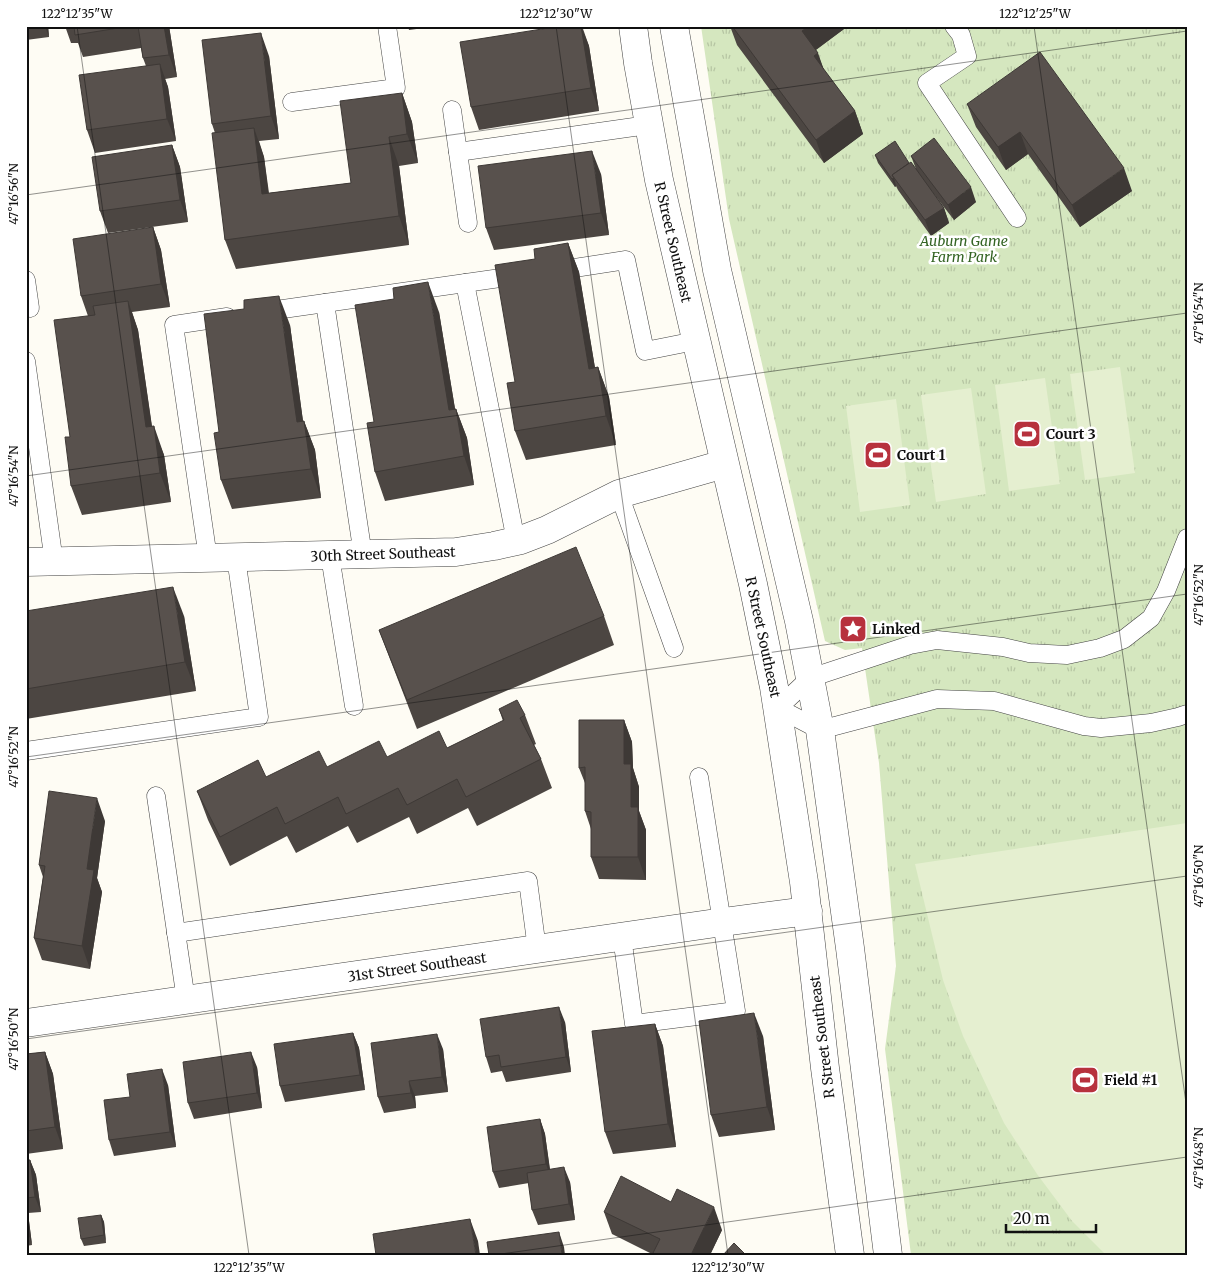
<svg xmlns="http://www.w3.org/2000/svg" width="1213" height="1281" viewBox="0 0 1213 1281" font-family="Merriweather,serif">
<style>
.park{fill:url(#park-tufts)}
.pitch{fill:#e5efd0}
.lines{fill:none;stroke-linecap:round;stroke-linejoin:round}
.service-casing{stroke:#434343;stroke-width:19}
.minor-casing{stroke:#434343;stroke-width:29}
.tertiary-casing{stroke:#434343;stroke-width:29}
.service{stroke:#fff;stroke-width:18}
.minor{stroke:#fff;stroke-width:28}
.tertiary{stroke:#fff;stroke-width:28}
.wall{fill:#4c4642}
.shaded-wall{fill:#3e3936}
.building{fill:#58514d;stroke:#3e3936}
.ticks{fill:none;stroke:#101010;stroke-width:1;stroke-opacity:0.45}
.labels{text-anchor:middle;stroke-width:5;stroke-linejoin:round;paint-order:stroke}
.park-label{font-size:14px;font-style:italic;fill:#346424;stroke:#fff}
.street-label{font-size:14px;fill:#101010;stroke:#fff}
.poi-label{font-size:14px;font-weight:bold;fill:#101010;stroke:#fff;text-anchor:start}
.neatline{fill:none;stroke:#101010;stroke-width:2}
.ticks-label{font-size:12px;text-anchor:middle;fill:#101010}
</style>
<defs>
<pattern id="park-tufts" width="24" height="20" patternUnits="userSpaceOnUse" patternTransform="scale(1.25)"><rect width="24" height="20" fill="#d5e7bf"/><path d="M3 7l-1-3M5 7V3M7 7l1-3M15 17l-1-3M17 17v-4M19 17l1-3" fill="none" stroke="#b6c5a3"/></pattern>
</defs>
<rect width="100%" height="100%" fill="#fefcf4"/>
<path class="park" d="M701,26H1187V1255H911L885,1049L896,966L879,763L862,648L845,650L825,641L729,219Z"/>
<g class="pitch">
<path d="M1120,367L1135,473L1085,480L1070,374Z"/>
<path d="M1045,378L1060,484L1009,491L995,385Z"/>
<path d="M971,388L986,494L936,502L921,395Z"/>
<path d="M896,399L910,505L860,512L846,406Z"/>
<path d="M1187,823V1255H1106L1072,1221L1037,1174L1004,1123L963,1036L943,980L915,864Z"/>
</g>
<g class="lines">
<defs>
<g id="service">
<path d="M954,26L961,35L967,56L927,83L1017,218"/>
<path d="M292,102L396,88L387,26"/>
<path d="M452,110L468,223"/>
<path d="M458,152L648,125"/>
<path d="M555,271L626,260L645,351L695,341"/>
<path d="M26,280L30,308"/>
<path d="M465,283L516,541"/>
<path d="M325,303L363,555"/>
<path d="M262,312L521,275"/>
<path d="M26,361L54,562"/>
<path d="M619,494L674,648"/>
<path d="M1187,538L1166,591L1151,618L1124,639L1100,648L1067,655L1029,653L1003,647L937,640L910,645L810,678L778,708L820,730L937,699L994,701L1084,726L1101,728L1151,723L1178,717L1187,714"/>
<path d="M330,556L354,706"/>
<path d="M208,558L174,325L227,317"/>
<path d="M26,751L259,717L236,558"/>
<path d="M156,796L186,1000"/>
<path d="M176,933L528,881L537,949"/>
<path d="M622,937L634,1024L736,1011L699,777"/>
</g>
<g id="minor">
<path d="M26,562L456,552L494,546L521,540L547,530L619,494L724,464"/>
<path d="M26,1023L723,922L808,911"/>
</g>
<g id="tertiary">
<path d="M633,26L638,63L659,180L753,584L774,687L804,882L825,1068L850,1255"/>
<path d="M674,26L717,270L799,621L820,730L850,948L888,1255"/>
</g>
</defs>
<use href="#service" class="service-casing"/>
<use href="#minor" class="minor-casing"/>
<use href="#tertiary" class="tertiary-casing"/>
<use href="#service" class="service"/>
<use href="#minor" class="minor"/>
<use href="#tertiary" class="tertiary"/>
</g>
<g class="wall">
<path d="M26,26H48L49,37L26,40Z"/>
<path d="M65,26H169L177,77L165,79L168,87L176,141L95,153L87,130L146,66L143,58L141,48L83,57L78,43H71Z"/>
<path d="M408,26H439L409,30Z"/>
<path d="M561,26H582L589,46L599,111L479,130L471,107Z"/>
<path d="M730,26H848L816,50L824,70L855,111L863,134L824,163L737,45Z"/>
<path d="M269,56L279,139L259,141L264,157L269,193L351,183L402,93L412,122L418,163L399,166L409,245L236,269L225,240L215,133L212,124Z"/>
<path d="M967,104L1132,191L1080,227L1028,154L1006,170L976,127Z"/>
<path d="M172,145L180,167L188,222L108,233L100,211Z"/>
<path d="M875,155L909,163L916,169L911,156L976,202L954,220L930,189L944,208L949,223L931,236L898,190L896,186L895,187L878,163Z"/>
<path d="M601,174L609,235L494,250L486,228Z"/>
<path d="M153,227L161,250L170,307L132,312L138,330L152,426L164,455L171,502L82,515L71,486L88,316L81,296Z"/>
<path d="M568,243L579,272L595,368L598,367L609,397L616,445L526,460L515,431V382L535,259Z"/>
<path d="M439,312L455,409H456L467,438L474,485L385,501L375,472L374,422Z"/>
<path d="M290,325L303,421H304L315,450L321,498L232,509L221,480L219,432Z"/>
<path d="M26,611L184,616L196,691L26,719Z"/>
<path d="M604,616L614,645L417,729L390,659L379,630Z"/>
<path d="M499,709L525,715L536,744L534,745L541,759L552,788L477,826L468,808L417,834L409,817L357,843L348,826L296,853L287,836L230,866L208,820L197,791L266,777L447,748L503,721Z"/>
<path d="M624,720L632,742L633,768L639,787V811L646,830V880L599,879L591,857V829L585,811V783L579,768Z"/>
<path d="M105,821L97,878L102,892L90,969L42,960L34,938L43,877L39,865Z"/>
<path d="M565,1022L571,1072L506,1082L502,1071L491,1073L486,1057Z"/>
<path d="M655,1024L663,1046L676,1147L613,1154L605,1132Z"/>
<path d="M353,1033L359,1048L365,1090L285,1102L280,1086Z"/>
<path d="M763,1036L775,1130L719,1137L711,1115Z"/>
<path d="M443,1049L448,1092L415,1096L416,1108L384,1113L378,1097Z"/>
<path d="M45,1052L53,1074L63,1149L26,1154V1054Z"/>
<path d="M257,1067L262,1108L194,1119L188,1103Z"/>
<path d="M168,1085L176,1147L114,1156L109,1140L130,1097Z"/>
<path d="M540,1119L545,1134L550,1169L570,1182L575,1220L538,1225L532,1210L529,1183L499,1188L493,1172Z"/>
<path d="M26,1160H30L36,1175L41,1212L28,1213L32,1245L26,1246Z"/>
<path d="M604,1212L722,1230L710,1255H654L612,1234Z"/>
<path d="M101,1215L104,1222L106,1243L84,1246L81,1239Z"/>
</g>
<g class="shaded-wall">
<path d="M45,26H48L49,37Z"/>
<path d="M164,26H169L177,77L169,55Z"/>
<path d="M581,26L589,46L599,111L591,88Z"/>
<path d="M809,26H848L810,54L802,31Z"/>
<path d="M261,33L269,56L279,139L271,116Z"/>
<path d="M818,53L826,76L814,56Z"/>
<path d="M160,64L168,87L176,141L167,119Z"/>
<path d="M402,93L412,122L418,163L407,134Z"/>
<path d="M855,111L863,134L824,163L816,140Z"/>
<path d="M254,128L264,157L272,223L262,194Z"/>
<path d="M1020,132L1028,154L1006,170L998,147Z"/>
<path d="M389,137L399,166L409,245L399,216Z"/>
<path d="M172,145L180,167L188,222L180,200Z"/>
<path d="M592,151L601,174L609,235L601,213Z"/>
<path d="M1124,168L1132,191L1080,227L1072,205Z"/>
<path d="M894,178L896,186L895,187L892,179Z"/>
<path d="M971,187L976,202L954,220L948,205Z"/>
<path d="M944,208L949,223L931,236L925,220Z"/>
<path d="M153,227L161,250L170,307L161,284Z"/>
<path d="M568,243L579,272L600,398L589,369Z"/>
<path d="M428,282L439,312L460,439L449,410Z"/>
<path d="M279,296L290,325L307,451L297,422Z"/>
<path d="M128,301L138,330L156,456L146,427Z"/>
<path d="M598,367L609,397L616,445L606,416Z"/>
<path d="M456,409L467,438L474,485L464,456Z"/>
<path d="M304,421L315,450L321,498L311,469Z"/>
<path d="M154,426L164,455L171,502L160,473Z"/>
<path d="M173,587L184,616L196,691L185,662Z"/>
<path d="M624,720L632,742L633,768L639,787V811L646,830V880L638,857L624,764Z"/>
<path d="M97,798L105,821L97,878L102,892L90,969L82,946L87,869Z"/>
<path d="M559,1007L565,1022L571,1072L566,1057Z"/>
<path d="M754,1013L763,1036L775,1130L767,1107Z"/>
<path d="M655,1024L663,1046L676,1147L668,1124Z"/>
<path d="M353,1033L359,1048L365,1090L360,1075Z"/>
<path d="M437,1034L443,1049L448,1092L442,1077Z"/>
<path d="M45,1052L53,1074L63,1149L55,1127Z"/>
<path d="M251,1052L257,1067L262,1108L257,1093Z"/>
<path d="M162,1069L168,1085L176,1147L170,1132Z"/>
<path d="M409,1081L415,1096L416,1108L411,1093Z"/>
<path d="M540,1119L545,1134L551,1179L546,1164Z"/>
<path d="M30,1160L36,1175L41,1212L35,1197Z"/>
<path d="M564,1167L570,1182L575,1220L569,1204Z"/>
<path d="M714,1207L722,1230L710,1255H691Z"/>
<path d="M26,1208L28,1213L32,1245L27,1230Z"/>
<path d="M101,1215L104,1222L106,1243L104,1235Z"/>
<path d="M470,1219L478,1241L480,1255H476Z"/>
<path d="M559,1232L564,1247L565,1255H562Z"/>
</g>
<g class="building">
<path d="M74,26H131L75,35Z"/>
<path d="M138,26H164L169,55L143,58Z"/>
<path d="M561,26H581L591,88L471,107L460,42Z"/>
<path d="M732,26H809L802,31L818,53L814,56L855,111L816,140Z"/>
<path d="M261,33L271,116L212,124L202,40Z"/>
<path d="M1040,52L1124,168L1072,205L1020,132L998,147L967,104Z"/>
<path d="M160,64L167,119L87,130L79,75Z"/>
<path d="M402,93L407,134L389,137L399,216L225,240L212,133L254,128L262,194L351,183L340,101Z"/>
<path d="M934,138L971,187L948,205L911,156Z"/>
<path d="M895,141L909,163L892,175L894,178L892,179L875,155Z"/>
<path d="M172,145L180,200L100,211L92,157Z"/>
<path d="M592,151L601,213L486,228L478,166Z"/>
<path d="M911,162L944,208L925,220L892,175Z"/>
<path d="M153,227L161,284L81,296L73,239Z"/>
<path d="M568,243L589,369L598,367L606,416L515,431L507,383L515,382L495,265L535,259L534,249Z"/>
<path d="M428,282L449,410L456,409L464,456L375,472L367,423L374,422L355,305L394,299L393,288Z"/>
<path d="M279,296L297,422L304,421L311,469L221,480L214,433L219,432L204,314L244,309V300Z"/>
<path d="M128,301L146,427L154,426L160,473L71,486L65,437H70L54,320L95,315L93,306Z"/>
<path d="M576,547L604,616L407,700L379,630Z"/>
<path d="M173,587L185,662L26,689V611Z"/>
<path d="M517,700L525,715L520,718L541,759L466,797L457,779L407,805L398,788L346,814L338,797L285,824L277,807L220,837L197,791L258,760L266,777L319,751L327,767L379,741L387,757L439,731L447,748L504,720L499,709Z"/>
<path d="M579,720H624V764H631V807H638V857H591V812L585,811V767L579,768Z"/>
<path d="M49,791L97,798L87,869L94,870L82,946L34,938L45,866L39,865Z"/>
<path d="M559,1007L566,1057L501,1067L499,1055L486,1057L480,1019Z"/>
<path d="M754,1013L767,1107L711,1115L699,1021Z"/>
<path d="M655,1024L668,1124L605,1132L592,1031Z"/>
<path d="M353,1033L360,1075L280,1086L274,1044Z"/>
<path d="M437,1034L442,1077L409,1081L411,1093L378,1097L371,1043Z"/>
<path d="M45,1052L55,1127L26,1131V1054Z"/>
<path d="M251,1052L257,1093L188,1103L183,1062Z"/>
<path d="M162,1069L170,1132L109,1140L104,1100L130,1097L127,1074Z"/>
<path d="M540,1119L546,1164L493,1172L487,1127Z"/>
<path d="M26,1160H30L35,1197L26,1198Z"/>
<path d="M564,1167L569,1204L532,1210L527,1173Z"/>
<path d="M621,1176L671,1202L677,1189L714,1207L691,1255H656L653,1253L660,1239L604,1212Z"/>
<path d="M101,1215L104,1235L81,1239L78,1218Z"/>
<path d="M470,1219L476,1255H376L373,1234Z"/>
<path d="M559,1232L562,1255H489L487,1242Z"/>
<path d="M734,1243L746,1255H723Z"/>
</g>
<path class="ticks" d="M77,26L249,1255M556,26L728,1255M1034,26L1187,1110M26,195L1187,31M26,476L1187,313M26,757L1187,594M26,1039L1187,876M494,1255L1187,1157"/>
<defs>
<symbol id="stadium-square" viewBox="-11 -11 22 22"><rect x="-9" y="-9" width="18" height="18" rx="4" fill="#b7313d" stroke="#fff"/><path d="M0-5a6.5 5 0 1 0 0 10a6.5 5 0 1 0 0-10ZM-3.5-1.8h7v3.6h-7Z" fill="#fff"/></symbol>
<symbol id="sight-square" viewBox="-11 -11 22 22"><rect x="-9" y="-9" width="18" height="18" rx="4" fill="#b7313d" stroke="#fff"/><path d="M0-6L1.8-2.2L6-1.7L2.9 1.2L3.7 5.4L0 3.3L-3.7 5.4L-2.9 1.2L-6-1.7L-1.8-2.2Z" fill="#fff"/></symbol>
</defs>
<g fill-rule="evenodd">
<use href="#stadium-square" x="1011" y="418" width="32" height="32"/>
<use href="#stadium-square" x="862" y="439" width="32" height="32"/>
<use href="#sight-square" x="837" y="613" width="32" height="32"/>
<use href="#stadium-square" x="1069" y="1064" width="32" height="32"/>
</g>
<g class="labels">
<g class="park-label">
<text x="964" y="246">Auburn Game<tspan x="964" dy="16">Farm Park</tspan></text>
</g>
<g class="street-label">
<text transform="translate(673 242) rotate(77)" y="5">R Street Southeast</text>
<text transform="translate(383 554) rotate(-2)" y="5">30th Street Southeast</text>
<text transform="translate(763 637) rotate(78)" y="5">R Street Southeast</text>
<text transform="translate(417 967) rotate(-8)" y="5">31st Street Southeast</text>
<text transform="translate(822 1037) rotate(-97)" y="5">R Street Southeast</text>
</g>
<g class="poi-label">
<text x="1046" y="439">Court 3</text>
<text x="897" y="460">Court 1</text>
<text x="872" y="634">Linked</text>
<text x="1104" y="1085">Field #1</text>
</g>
</g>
<rect width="1213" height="1281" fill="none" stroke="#ffffff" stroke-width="55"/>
<path d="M1006 1224v8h90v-8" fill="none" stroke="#101010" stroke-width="2.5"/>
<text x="1013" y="1224" font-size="15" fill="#101010" stroke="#ffffff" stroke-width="4" paint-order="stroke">20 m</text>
<rect x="28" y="28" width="1158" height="1226" class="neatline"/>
<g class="ticks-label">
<text x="77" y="18">122°12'35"W</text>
<text x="556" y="18">122°12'30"W</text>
<text x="1035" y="18">122°12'25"W</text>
<text transform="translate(14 194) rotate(-90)" y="4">47°16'56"N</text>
<text transform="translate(1199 313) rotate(-90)" y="4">47°16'54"N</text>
<text transform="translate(14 476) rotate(-90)" y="4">47°16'54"N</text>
<text transform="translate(1199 595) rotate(-90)" y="4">47°16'52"N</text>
<text transform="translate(14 757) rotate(-90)" y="4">47°16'52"N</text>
<text transform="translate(1199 876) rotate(-90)" y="4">47°16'50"N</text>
<text transform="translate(14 1039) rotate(-90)" y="4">47°16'50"N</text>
<text transform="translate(1199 1158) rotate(-90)" y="4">47°16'48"N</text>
<text x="249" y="1272">122°12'35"W</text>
<text x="728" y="1272">122°12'30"W</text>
</g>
</svg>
